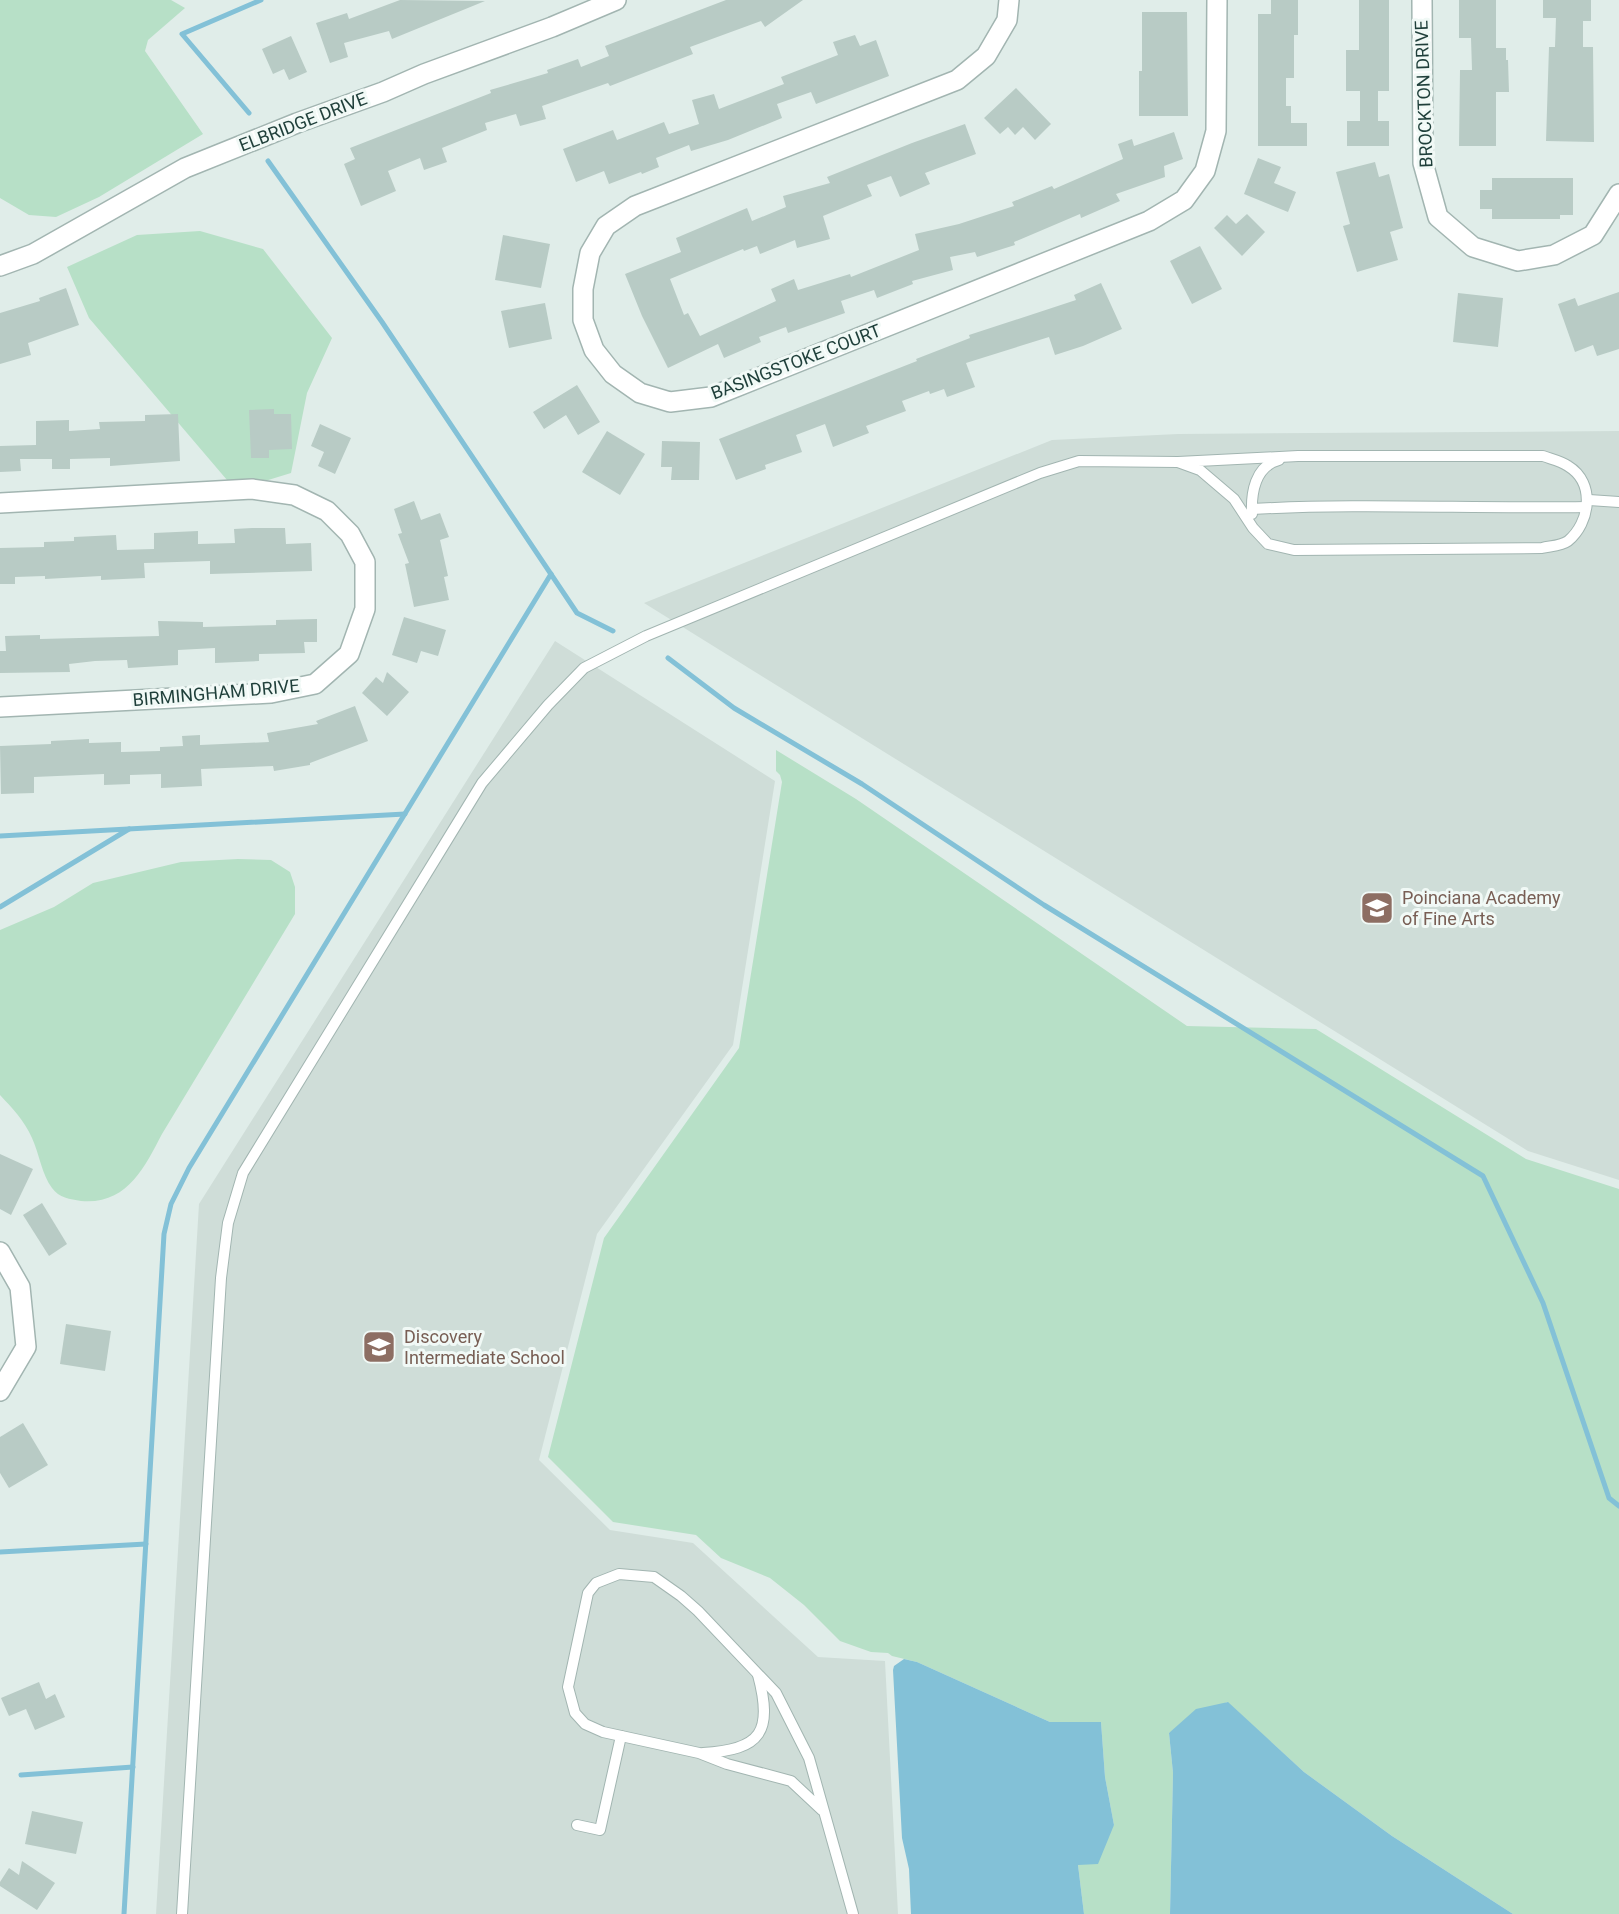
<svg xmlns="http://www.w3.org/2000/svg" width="1619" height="1914" viewBox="0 0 1619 1914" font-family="Roboto,sans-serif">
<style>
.built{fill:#cfddd8}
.green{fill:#b7e0c7}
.water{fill:#83c1d7}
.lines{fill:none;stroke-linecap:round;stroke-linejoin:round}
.stream{stroke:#83c1d7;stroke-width:5}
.building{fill:#b8cbc5}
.service-casing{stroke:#a2b5b1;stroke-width:12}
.minor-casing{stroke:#a2b5b1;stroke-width:22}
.service{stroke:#fff;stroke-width:10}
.minor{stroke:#fff;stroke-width:19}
.labels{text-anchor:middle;stroke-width:6;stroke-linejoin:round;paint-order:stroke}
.street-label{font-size:18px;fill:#1f3f3a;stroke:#f1f9f6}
.education-label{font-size:18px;fill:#785e54;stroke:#f1f9f6;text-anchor:start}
</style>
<rect width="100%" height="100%" fill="#e0ede9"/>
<g class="built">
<path d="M1619,431V1180L1528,1151L644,603L1052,440L1178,434Z"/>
<path d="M555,641L775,781L733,1045L597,1234L539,1460L610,1530L693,1543L818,1657L885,1661L898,1914H156L199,1204Z"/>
</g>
<g class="green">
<path d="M0,0H171L185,8L148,40L145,51L203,134L99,197L56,217L29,215L0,198Z"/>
<path d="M200,231L263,249L332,338L307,393L291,473L265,481L227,480L89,318L67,267L137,235Z"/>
<path d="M776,750L856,799L1187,1026L1316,1029L1526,1159L1619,1189V1914H1513L1392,1836L1304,1772L1227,1702L1169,1733L1173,1773L1170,1914H1084L1078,1865L1114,1825L1105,1777L1101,1722H1050L917,1662L892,1656L888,1653L871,1652L840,1641L804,1605L770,1578L721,1558L696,1535L613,1522L548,1457L604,1238L739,1048L782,782L780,775L776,771Z"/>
<path d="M238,859L271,860L290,872L295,887V914L162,1134C144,1168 127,1205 81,1201C70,1199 59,1198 52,1188C42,1175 39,1153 32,1138C24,1120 13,1109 0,1095V930L54,907L93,883L181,862Z"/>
</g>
<g class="water">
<path d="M904,1659L917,1662L1050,1722H1101L1105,1777L1114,1825L1098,1864L1078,1865L1084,1914H911L909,1869L902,1838L893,1670L894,1666Z"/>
<path d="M1228,1702L1304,1772L1392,1836L1513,1914H1170L1173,1773L1169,1733L1196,1709Z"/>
</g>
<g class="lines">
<g class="stream">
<path d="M249,113L182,34L261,0"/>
<path d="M268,161L382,322L577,613L613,631"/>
<path d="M668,658L734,708L862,784L1044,905L1483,1176L1543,1303L1609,1498L1619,1506"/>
<path d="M0,836L405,814"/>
<path d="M0,907L129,829"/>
<path d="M0,1552L146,1544"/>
<path d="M21,1775L133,1767"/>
<path d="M124,1914L164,1234L171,1204L189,1168L551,574"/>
</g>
</g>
<g class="building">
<path d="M400,0L485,1L392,39L389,31L344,43L348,57L330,63L316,23L347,13L349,19Z"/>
<path d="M726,0H803L765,27L761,21L690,47L693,54L610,86L608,83L542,106L546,119L520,126L516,114L485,123L487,130L442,148L447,162L424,170L420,158L388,171L396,191L361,206L344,164L355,159L350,148L491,93L490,90L548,73L547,70L578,59L581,67L609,56L605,46Z"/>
<path d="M1271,0H1298V35H1294V78H1286V106H1291V123H1307V146H1258V14H1271Z"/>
<path d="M1359,0H1389V91H1378V121H1389V146H1347V121H1360V91H1346V50H1359Z"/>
<path d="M1459,0H1496V48H1506V60H1508L1509,92H1496V146H1459L1460,70H1472L1471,38H1459Z"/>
<path d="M1543,0H1591V21H1583V47H1593L1594,142L1546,141L1549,47H1555L1556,18H1543Z"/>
<path d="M1142,12H1187L1188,116H1139V71H1142Z"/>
<path d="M855,35L860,46L876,40L889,76L816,104L811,92L777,104L782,118L728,140L691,151L689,145L656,158L659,167L642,174L641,172L609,184L604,171L576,182L563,149L613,130L617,140L664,122L669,134L699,124L692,100L714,94L719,109L784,84L781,77L838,55L833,42Z"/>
<path d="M291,36L307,72L289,80L284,69L273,74L262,49Z"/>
<path d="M1016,88L1051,124L1035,140L1023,127L1015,135L1008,127L1000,134L984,118Z"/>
<path d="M965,124L976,154L925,173L930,184L900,197L891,176L867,185L872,196L823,216L830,239L797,248L795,240L760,254L757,246L744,251L743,249L670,279L684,315L688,313L700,336L776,301L771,289L794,279L798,290L850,274L851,277L919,250L915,234L959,224L1014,206L1012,202L1052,186L1054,189L1123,159L1118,144L1132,139L1134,146L1174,132L1183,159L1164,166L1165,177L1116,194L1120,201L1081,218L1080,214L1014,242L1015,245L977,257L975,252L950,257L953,270L912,281L913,284L877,298L874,290L841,301L845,313L788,333L786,327L759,337L761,342L724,358L718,344L668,368L642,316L625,274L681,252L676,238L747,208L752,221L786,207L783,196L830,183L827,177L912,143Z"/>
<path d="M1258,158L1281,167L1274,183L1296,192L1288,212L1244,194Z"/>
<path d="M1375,162L1379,177L1389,174L1403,228L1390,232L1398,260L1357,272L1343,226L1350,224L1336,172Z"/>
<path d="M1492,178H1573V215H1560V219H1492V209H1480V190H1492Z"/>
<path d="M1247,214L1265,232L1242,256L1214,228L1227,215L1236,224Z"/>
<path d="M503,235L550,244L541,288L495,280Z"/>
<path d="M1200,246L1222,289L1192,304L1170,261Z"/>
<path d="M1101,283L1122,329L1083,346L1055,355L1049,337L966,363L975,387L947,397L944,389L930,394L929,391L902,401L906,411L866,426L869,433L833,447L825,424L796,435L802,452L765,465L766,469L736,480L719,439L917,361L916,359L970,338L969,335L1076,300L1074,295Z"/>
<path d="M66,288L79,325L28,343L31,355L0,364V313L40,301L39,298Z"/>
<path d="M1619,292V349L1597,356L1593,345L1575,352L1558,304L1575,298L1578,306Z"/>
<path d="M1458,293L1503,298L1498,347L1453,342Z"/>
<path d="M545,303L552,339L509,348L501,311Z"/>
<path d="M577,385L600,422L578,435L566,415L544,429L533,412Z"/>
<path d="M274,409V414H291L292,449L269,450V458H251L249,410Z"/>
<path d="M178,414L180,461L110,466V458L70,459V469H52V459H20L21,471L0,472V446L36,445V421L69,420V431L100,429L99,422L145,421V415Z"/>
<path d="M320,424L351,438L335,474L318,466L324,452L311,446Z"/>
<path d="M607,431L645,454L620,495L582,472Z"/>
<path d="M662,441L700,442L699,480H671L672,467H661Z"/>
<path d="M414,501L421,520L440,513L449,537L440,540L448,576L444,577L449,600L414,607L405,564L409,563L398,534L402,533L394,509Z"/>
<path d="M252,528H285L286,544L311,543L312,571L210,574V561L144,563L145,578L101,580V576L45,579V576L15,577V584H0V548L44,547V542L74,541V537L116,535L117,550L154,549V533L198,531V544L235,543L234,529Z"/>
<path d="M404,617L446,630L438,656L421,651L417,663L392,655Z"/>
<path d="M317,619V642H304L305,653L259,654V661L215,663V648L178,650V665L128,668L127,660L95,661L69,664L70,672L0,673V651H6L5,636L40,635V639L159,636L158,621L203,622V627L276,625V620Z"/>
<path d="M387,672L409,692L387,716L362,693L376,677L383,683Z"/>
<path d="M355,706L368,741L310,763V765L274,771L273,766L201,769L202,786L161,788V774L130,775V784L104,785V774L34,777V793L1,794L0,746L51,744V741L89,739V743L121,742V752L160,751V747L183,746L182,736L200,735V745L269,742L267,733L318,724L316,721Z"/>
<path d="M0,1154L33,1169L11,1215L0,1209Z"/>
<path d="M42,1203L67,1244L49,1256L23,1215Z"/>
<path d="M66,1324L111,1331L105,1371L60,1364Z"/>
<path d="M23,1423L48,1465L9,1488L0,1473V1437Z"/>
<path d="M39,1682L46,1699L55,1694L65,1717L35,1730L26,1709L9,1716L1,1698Z"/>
<path d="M32,1811L83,1822L76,1854L25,1844Z"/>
<path d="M22,1861L55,1883L37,1910L0,1886V1882L9,1868L19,1875Z"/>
</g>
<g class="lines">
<defs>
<g id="service">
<path d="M1589,500L1619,502"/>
<path d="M1252,509C1363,503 1475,509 1586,507"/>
<path d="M1252,514C1251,493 1255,466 1279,460"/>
<path d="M703,1753C762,1750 773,1731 758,1675"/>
<path d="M822,1810L791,1781L727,1764L699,1753L603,1732L585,1724L575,1713L568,1687L588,1593L596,1583L619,1574L654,1577L681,1596L698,1611L776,1693L809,1758L853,1914"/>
<path d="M577,1825L600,1830L621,1736"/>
<path d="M182,1914L221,1278L228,1223L243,1173L482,783L548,705L584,668L646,636L1040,473L1079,461L1178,462L1298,456H1543C1551,459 1561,461 1568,466C1596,483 1590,523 1568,541C1561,546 1550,546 1542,548L1294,550L1268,544L1253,528L1234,499L1200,470L1178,462"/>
</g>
<g id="minor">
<path d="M1009,0L1007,20L986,56L957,80L635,206L606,226L590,253L583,289V320L594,350L613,374L640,393L670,402L711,397L1149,221L1184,200L1205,171L1216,131L1217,0"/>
<path d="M1422,0L1423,163L1438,217L1473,247L1518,261L1554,255L1593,235L1619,194"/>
<path d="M0,266L33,254L185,168L297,123L383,92L424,74L552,27L616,0"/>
<path d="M0,503L252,489L294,495L327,511L350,534L365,562V609L349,654L315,684L271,693L0,707"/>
<path d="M0,1252L20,1287L26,1347L0,1391"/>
</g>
</defs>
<use href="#service" class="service-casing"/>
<use href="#minor" class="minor-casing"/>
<use href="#service" class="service"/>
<use href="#minor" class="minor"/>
</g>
<defs>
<symbol id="school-square" viewBox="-11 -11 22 22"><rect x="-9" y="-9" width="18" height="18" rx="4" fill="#8d6e63" stroke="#f1f9f6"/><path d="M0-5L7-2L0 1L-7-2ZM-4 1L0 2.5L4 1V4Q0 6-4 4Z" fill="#fff"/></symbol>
</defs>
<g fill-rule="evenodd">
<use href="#school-square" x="1358" y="889" width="38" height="38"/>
<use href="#school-square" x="360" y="1328" width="38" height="38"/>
</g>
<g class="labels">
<g class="street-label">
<text transform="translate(1424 94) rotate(-92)" y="6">BROCKTON DRIVE</text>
<text transform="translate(303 122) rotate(-21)" y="6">ELBRIDGE DRIVE</text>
<text transform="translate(796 362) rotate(-21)" y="6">BASINGSTOKE COURT</text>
<text transform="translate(216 693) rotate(-5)" y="6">BIRMINGHAM DRIVE</text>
</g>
<g class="education-label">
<text x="1402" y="904">Poinciana Academy<tspan x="1402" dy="21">of Fine Arts</tspan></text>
<text x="404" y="1343">Discovery<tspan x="404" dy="21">Intermediate School</tspan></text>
</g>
</g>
</svg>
